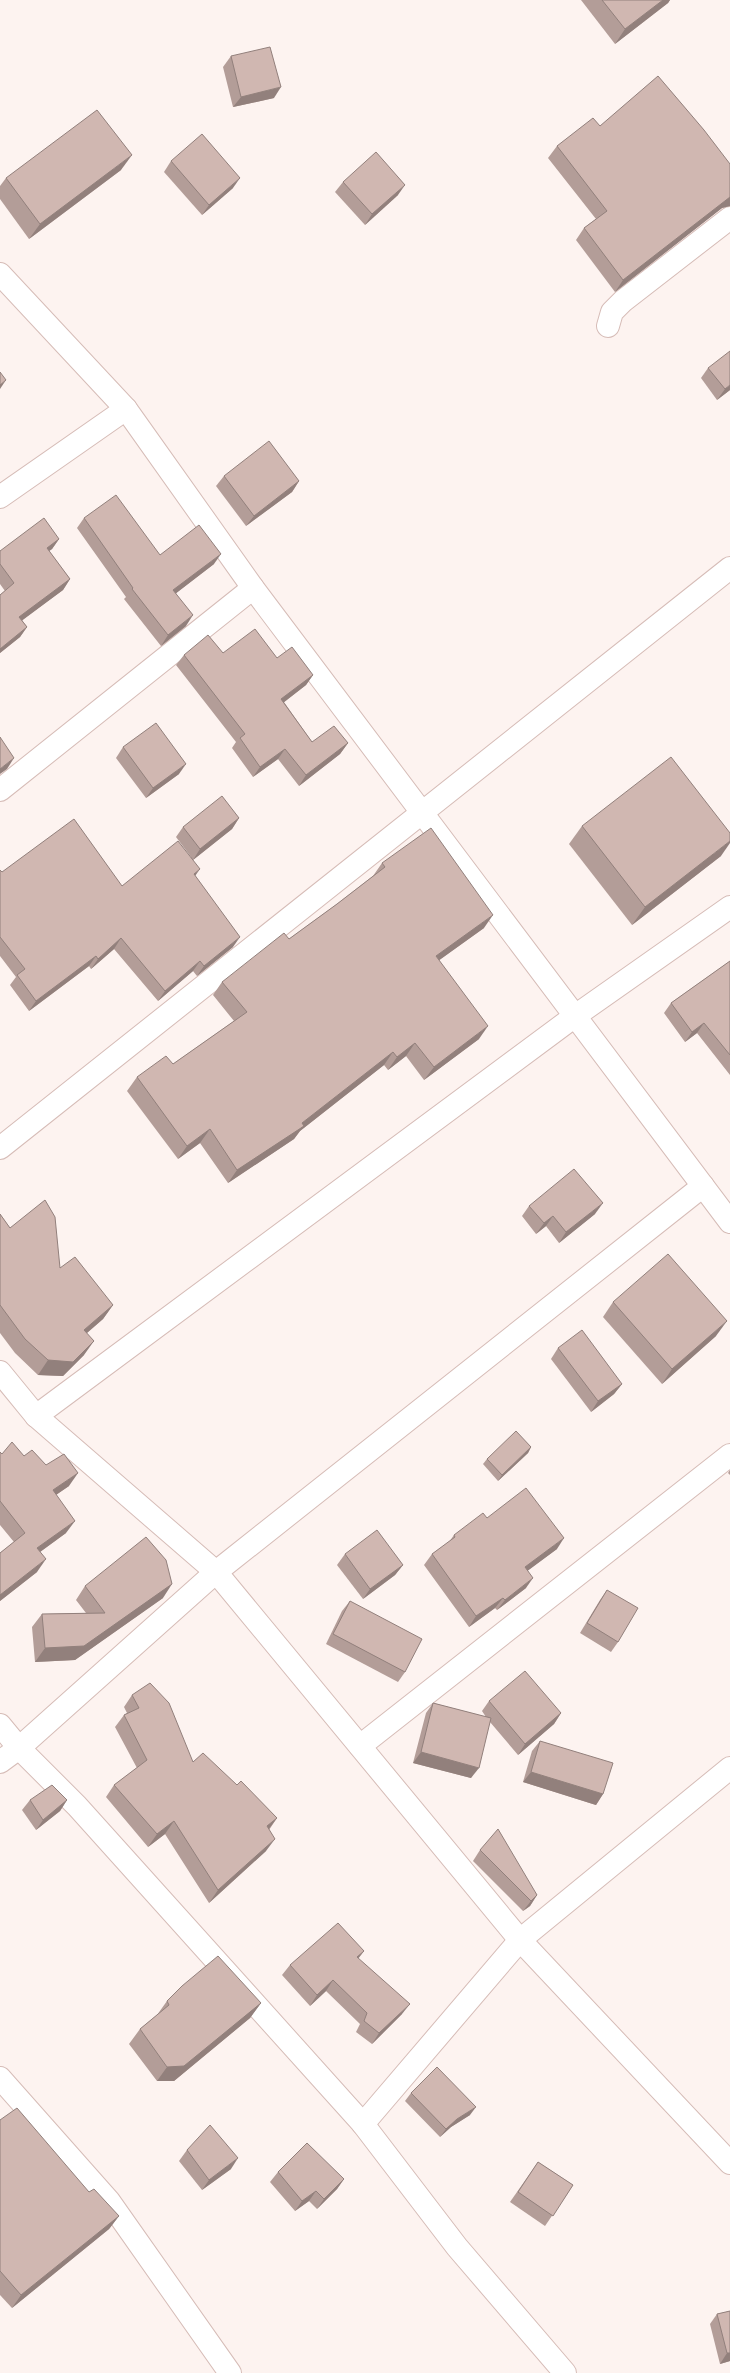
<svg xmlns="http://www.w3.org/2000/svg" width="730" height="2373" viewBox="0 0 730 2373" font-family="Quicksand,sans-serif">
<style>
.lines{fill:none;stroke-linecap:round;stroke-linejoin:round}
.street-casing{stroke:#d6bcb7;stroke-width:24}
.street{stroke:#fff;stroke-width:22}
.wall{fill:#b39d98}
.shaded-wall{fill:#92807c}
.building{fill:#d0b7b1;stroke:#92807c}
</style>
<rect width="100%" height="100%" fill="#fdf3f0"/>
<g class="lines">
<defs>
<g id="street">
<path d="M0,274L126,409L253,588L730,1222"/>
<path d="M608,326L612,312L623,301L730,218"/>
<path d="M0,497L126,409"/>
<path d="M0,790L253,588"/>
<path d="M0,1148L730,568"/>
<path d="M0,1372L36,1416L216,1572L520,1940L730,2163"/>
<path d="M36,1416L575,1016L730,907"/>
<path d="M0,1725L19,1748L77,1806L363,2124L457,2247L565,2373"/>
<path d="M360,1746L730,1455"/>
<path d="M0,1762L19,1748L216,1572L703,1186"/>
<path d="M0,2078L109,2201L230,2373"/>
<path d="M363,2124L520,1940L730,1768"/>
</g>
</defs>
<use href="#street" class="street-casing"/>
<use href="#street" class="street"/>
</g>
<g class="wall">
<path d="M581,0H670L668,3L615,44Z"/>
<path d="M231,56L274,98L233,107L223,67Z"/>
<path d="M600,126L730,164V206L722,208L615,292L576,240L584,228L596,219L548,158L557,146Z"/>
<path d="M171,161L233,188L202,215L164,172Z"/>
<path d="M121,170L29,239L0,199V186L6,178Z"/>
<path d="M343,182L398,195L365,225L335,192Z"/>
<path d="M708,368L730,390L717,400L701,378Z"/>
<path d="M224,476L299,481L292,492L246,526L216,486Z"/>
<path d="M84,518L160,555L214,564L176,593L186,626L161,646L124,599L126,597L77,528Z"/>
<path d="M59,539L52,549L49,551L70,579L63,590L22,620L27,627L20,637L0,653V595L5,591L0,584V551Z"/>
<path d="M223,653L277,658L313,675L306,685L284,702L312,742L348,743L340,754L299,786L278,759L253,777L232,748L236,742L176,665L184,655Z"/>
<path d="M123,747L179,774L146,798L116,758Z"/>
<path d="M239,818L232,829L193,860L195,876L233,947L197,976L193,971L158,1001L114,949L91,969L89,966L29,1011L10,985L16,977L0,956V870L2,872L122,886L191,857L176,837L183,827Z"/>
<path d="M582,826L721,856L632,925L569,844Z"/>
<path d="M382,863L484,928L439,960L479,1039L424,1080L406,1056L388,1070L384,1065L300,1131L294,1139L228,1183L200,1143L178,1159L127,1091L137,1077L173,1064L234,1021L213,995L222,982L289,939L337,904L373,876Z"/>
<path d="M730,961V1075L697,1033L685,1042L664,1013L671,1003Z"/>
<path d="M529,1206L595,1214L559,1243L546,1226L536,1234L522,1216Z"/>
<path d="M0,1214L10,1228L60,1268L113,1305L103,1319L87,1333L84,1355L63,1376L38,1375L15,1353L0,1333Z"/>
<path d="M613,1302L716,1336L662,1384L603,1317Z"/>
<path d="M558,1348L622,1384L614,1394L591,1412L551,1359Z"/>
<path d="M531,1447L528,1453L498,1481L483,1464L487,1459Z"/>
<path d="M0,1452L2,1454L24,1456L46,1465L69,1486L56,1495L66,1533L40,1552L37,1572L0,1601V1553L14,1542L0,1525Z"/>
<path d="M730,1470V1475L728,1473Z"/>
<path d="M487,1518L557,1549L528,1570L526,1588L497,1610L495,1608L469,1627L424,1565L432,1554L449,1542L454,1535Z"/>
<path d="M345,1554L403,1565L395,1575L363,1599L337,1565Z"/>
<path d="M85,1586L163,1598L75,1660L35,1662L32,1627L42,1614L86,1613L76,1600Z"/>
<path d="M607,1590L618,1642L611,1652L580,1633L600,1600Z"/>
<path d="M350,1601L405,1672L398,1682L326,1644L342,1611Z"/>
<path d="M132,1695L193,1762L237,1785L277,1818L269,1830L266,1851L209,1903L165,1834L148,1847L106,1797L114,1785L137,1768L115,1727L124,1715L127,1713L124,1707Z"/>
<path d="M489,1701L561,1713L554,1724L518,1755L490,1722L471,1778L413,1763L426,1713L433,1703L486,1717L482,1711Z"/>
<path d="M540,1741L603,1794L596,1805L523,1782L532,1751Z"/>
<path d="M30,1800H67L60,1811L36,1830L22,1810Z"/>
<path d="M480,1850L537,1895L530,1906L523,1911L473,1861Z"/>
<path d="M364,1951L358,1959L402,2014L372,2044L356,2032L360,2024L326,1991L310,2006L282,1975L290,1965Z"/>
<path d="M167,2001L261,2003L250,2018L174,2081H157L129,2044L140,2029L157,2015Z"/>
<path d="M411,2093L470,2115L451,2127L440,2137L405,2101Z"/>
<path d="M0,2120L119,2216L109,2229L12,2308L0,2295Z"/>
<path d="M187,2150L231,2169L202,2190L179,2161Z"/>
<path d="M538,2162L573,2185L545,2226L510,2202Z"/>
<path d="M278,2172L344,2179L337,2189L317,2209L309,2201L295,2211L270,2182Z"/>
<path d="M730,2311V2361L720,2364L710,2324L717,2314Z"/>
</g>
<g class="shaded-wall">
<path d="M663,0H670L668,3L615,44L625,29Z"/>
<path d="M281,87L274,98L233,107L241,97Z"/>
<path d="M132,155L121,170L29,239L40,224Z"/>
<path d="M240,178L233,188L202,215L209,205Z"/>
<path d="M405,185L398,195L365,225L372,214Z"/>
<path d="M730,197V206L722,208L615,292L623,280Z"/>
<path d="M6,380L0,389V385Z"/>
<path d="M730,385V390L717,400L725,389Z"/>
<path d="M299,481L292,492L246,526L254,516Z"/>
<path d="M59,539L52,549L39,558L47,548Z"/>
<path d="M221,554L214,564L166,601L173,590Z"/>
<path d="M70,579L63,590L12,628L19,617Z"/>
<path d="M193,615L186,626L161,646L168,635Z"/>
<path d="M27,627L20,637L0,653V649Z"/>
<path d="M313,675L306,685L274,710L281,699Z"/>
<path d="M348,743L340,754L299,786L306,775Z"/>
<path d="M285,749L278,759L253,777L260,767Z"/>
<path d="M14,758L7,769L0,774V769Z"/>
<path d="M186,764L179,774L146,798L153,788Z"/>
<path d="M239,818L232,829L193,860L200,849Z"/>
<path d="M730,841V843L721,856L632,925L645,907Z"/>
<path d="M200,869L193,879L194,874Z"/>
<path d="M493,915L484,928L427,969L436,956Z"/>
<path d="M240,937L233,947L197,976L204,966Z"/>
<path d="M121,938L114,949L91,969L98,959Z"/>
<path d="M96,956L89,966L29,1011L36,1001Z"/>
<path d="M200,961L193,971L158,1001L165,991Z"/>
<path d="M704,1023L697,1033L685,1042L692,1032Z"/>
<path d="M488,1026L479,1039L424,1080L434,1067Z"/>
<path d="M415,1043L406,1056L388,1070L397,1057Z"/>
<path d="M393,1052L384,1065L300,1131L294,1139L228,1183L237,1170L302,1123Z"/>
<path d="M210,1129L200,1143L178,1159L187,1146Z"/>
<path d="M603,1203L595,1214L559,1243L566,1232Z"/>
<path d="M553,1216L546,1226L536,1234L544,1223Z"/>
<path d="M113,1305L103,1319L74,1344L84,1330Z"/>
<path d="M727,1321L716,1336L662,1384L672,1369Z"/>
<path d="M94,1341L84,1355L63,1376L38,1375L48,1360Z"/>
<path d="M622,1384L614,1394L591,1412L598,1401Z"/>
<path d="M531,1447L528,1453L498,1481L502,1475Z"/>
<path d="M78,1473L69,1486L44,1503L53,1490Z"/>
<path d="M75,1521L66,1533L29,1560L37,1548Z"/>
<path d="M564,1538L557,1549L518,1578L525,1567Z"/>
<path d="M46,1559L37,1572L0,1601V1595Z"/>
<path d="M403,1565L395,1575L363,1599L370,1589Z"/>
<path d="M533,1578L526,1588L497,1610L505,1600Z"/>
<path d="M172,1584L163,1598L75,1660L35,1662L45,1648Z"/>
<path d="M503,1598L495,1608L469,1627L476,1616Z"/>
<path d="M561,1713L554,1724L518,1755L525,1744Z"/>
<path d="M421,1752L479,1768L471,1778L413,1763Z"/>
<path d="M531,1772L603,1794L596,1805L523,1782Z"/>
<path d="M67,1800L60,1811L36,1830L43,1820Z"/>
<path d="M277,1818L268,1830L267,1826Z"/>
<path d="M174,1821L165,1834L148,1847L157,1834Z"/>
<path d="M275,1839L266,1851L209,1903L218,1890Z"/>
<path d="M537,1895L530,1906L523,1911L531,1901Z"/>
<path d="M364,1951L356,1961L357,1957Z"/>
<path d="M333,1980L326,1991L310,2006L317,1995Z"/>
<path d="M261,2003L250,2018L174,2081H157L167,2067Z"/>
<path d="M410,2004L402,2014L372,2044L379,2033Z"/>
<path d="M476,2107L470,2115L451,2127L440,2137L446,2129L457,2119Z"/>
<path d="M238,2158L231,2169L202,2190L209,2180Z"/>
<path d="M344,2179L337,2189L317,2209L324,2199Z"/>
<path d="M316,2191L309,2201L295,2211L302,2201Z"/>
<path d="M119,2216L109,2229L12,2308L21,2295Z"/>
<path d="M727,2353H730V2361L720,2364Z"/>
</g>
<g class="building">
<path d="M602,0H663L625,29Z"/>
<path d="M270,47L281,87L241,97L231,56Z"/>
<path d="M658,76L704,130L730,164V197L623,280L584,228L607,211L557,146L593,118L600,126Z"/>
<path d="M97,110L132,155L40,224L6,178Z"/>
<path d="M202,134L240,178L209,205L171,161Z"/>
<path d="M376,152L405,185L372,214L343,182Z"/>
<path d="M730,351V385L725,389L708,368Z"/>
<path d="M0,372L6,380L0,385Z"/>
<path d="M269,441L299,481L254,516L224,476Z"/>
<path d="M116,495L160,555L199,525L221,554L173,590L193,615L168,635L132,589L133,588L84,518Z"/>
<path d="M44,518L59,539L47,548L70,579L19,617L27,627L0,649V595L14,583L0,564V551Z"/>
<path d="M255,629L277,658L292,647L313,675L281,699L312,742L334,726L348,743L306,775L285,749L260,767L240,738L245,734L184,655L208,635L223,653Z"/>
<path d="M156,723L186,764L153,788L123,747Z"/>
<path d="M0,737L14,758L0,769Z"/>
<path d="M671,757L730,833V841L645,907L582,826Z"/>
<path d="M222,796L239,818L200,849L183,827Z"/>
<path d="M74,819L122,886L178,841L200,869L194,874L240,937L204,966L200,961L165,991L121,938L98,959L96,956L36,1001L17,975L25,969L0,937V870L2,872Z"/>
<path d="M431,828L493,915L436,956L488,1026L434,1067L415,1043L397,1057L393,1052L302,1123L304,1126L237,1170L210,1129L187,1146L137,1077L166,1056L173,1064L247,1012L222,982L284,933L289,939L337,904L385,867L382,863Z"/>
<path d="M730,961V1055L704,1023L692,1032L671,1003Z"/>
<path d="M574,1169L603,1203L566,1232L553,1216L544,1223L529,1206Z"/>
<path d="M45,1200L55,1217L60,1268L75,1257L113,1305L84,1330L94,1341L73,1362L48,1360L25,1339L0,1305V1214L10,1228Z"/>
<path d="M668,1254L727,1321L672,1369L613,1302Z"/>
<path d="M582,1330L622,1384L598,1401L558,1348Z"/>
<path d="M516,1431L531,1447L502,1475L487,1459Z"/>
<path d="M12,1442L24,1456L32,1450L46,1465L64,1454L78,1473L53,1490L75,1521L37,1548L46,1559L0,1595V1553L25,1533L0,1501V1452L2,1454Z"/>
<path d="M526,1488L564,1538L525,1567L533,1578L505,1600L503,1598L476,1616L432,1554L455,1537L454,1535L483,1513L487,1518Z"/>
<path d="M377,1530L403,1565L370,1589L345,1554Z"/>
<path d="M146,1537L166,1560L172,1584L84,1646L45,1648L42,1614L105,1613L85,1586Z"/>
<path d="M607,1590L638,1608L618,1642L587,1623Z"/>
<path d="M350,1601L422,1639L405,1672L333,1634Z"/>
<path d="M525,1671L561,1713L525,1744L489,1701Z"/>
<path d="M150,1683L169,1703L193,1762L203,1753L237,1785L241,1781L277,1818L267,1826L275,1839L218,1890L174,1821L157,1834L114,1785L147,1760L124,1715L139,1708L132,1695Z"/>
<path d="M433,1703L491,1718L479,1768L421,1752Z"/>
<path d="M540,1741L613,1763L603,1794L531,1772Z"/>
<path d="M52,1785L67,1800L43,1820L30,1800Z"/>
<path d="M498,1829L537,1895L531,1901L480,1850Z"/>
<path d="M338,1923L364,1951L357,1957L410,2004L379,2033L364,2021L367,2013L333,1980L317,1995L290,1965Z"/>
<path d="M218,1956L261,2003L184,2066L167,2067L140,2029L169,2005L167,2001L182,1986Z"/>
<path d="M437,2067L476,2107L457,2119L446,2129L411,2093Z"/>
<path d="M17,2108L89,2192L94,2189L119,2216L21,2295L0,2271V2120Z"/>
<path d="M210,2125L238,2158L209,2180L187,2150Z"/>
<path d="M307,2143L344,2179L324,2199L316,2191L302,2201L278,2172Z"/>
<path d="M538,2162L573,2185L553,2216L518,2192Z"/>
<path d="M730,2311V2353H727L717,2314Z"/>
</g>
</svg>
